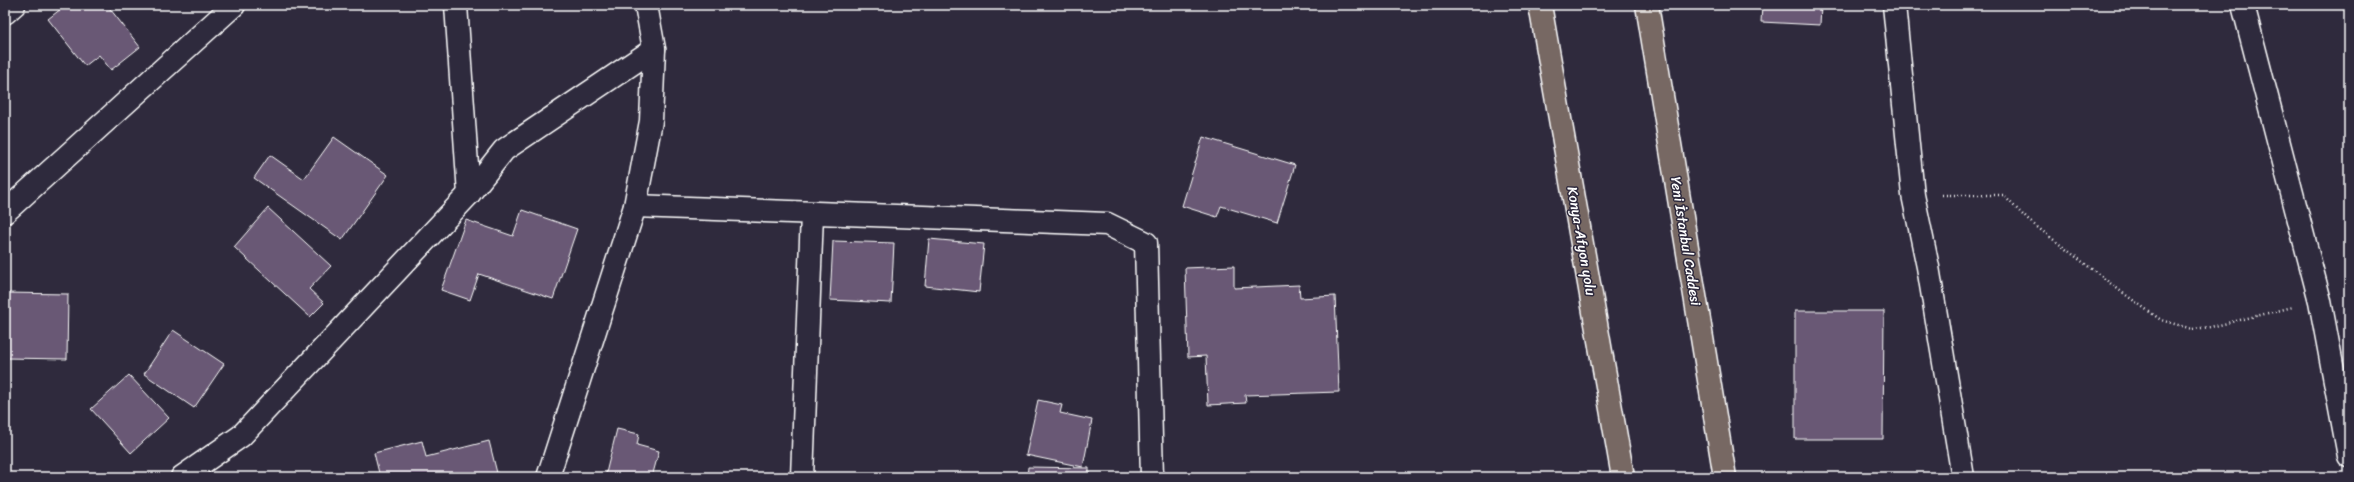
<svg xmlns="http://www.w3.org/2000/svg" width="2354" height="482" viewBox="0 0 2354 482" font-family="Sriracha,sans-serif">
<style>
.building{fill:#695974;stroke:#fff}
.lines{fill:none;stroke-linecap:round;stroke-linejoin:round}
.street-casing{stroke:#fff;stroke-width:25}
.highway-casing{stroke:#fff;stroke-width:25}
.path{stroke:#fff;stroke-width:2.5;stroke-dasharray:1 3;stroke-linecap:butt}
.street{stroke:#2f2a3d;stroke-width:22}
.highway{stroke:#776864;stroke-width:22}
.labels{text-anchor:middle;stroke-width:3;stroke-linejoin:round;paint-order:stroke}
.street-label{font-size:14px;fill:#fff;stroke:#2f2a3d}
</style>
<rect width="100%" height="100%" fill="#2f2a3d"/>
<filter id="ink" filterUnits="userSpaceOnUse"><feTurbulence type="fractalNoise" baseFrequency=".025" numOctaves="2"/><feDisplacementMap in="SourceGraphic" scale="8" xChannelSelector="R" yChannelSelector="G"/><feConvolveMatrix kernelMatrix="1 2 1 2 8 2 1 2 1" color-interpolation-filters="sRGB"/></filter>
<g filter="url(#ink)">
<g class="building">
<path d="M66,5H107L140,47L111,70L99,55L85,66L48,19Z"/>
<path d="M1762,5H1821L1820,25L1761,22Z"/>
<path d="M334,137L388,175L342,240L254,178L270,155L304,179Z"/>
<path d="M1203,137L1295,165L1277,223L1221,206L1217,217L1182,206Z"/>
<path d="M268,208L331,266L309,289L324,303L310,317L234,247Z"/>
<path d="M522,210L577,229L553,299L479,274L470,300L441,290L466,220L513,236Z"/>
<path d="M929,239L984,244L979,292L925,286Z"/>
<path d="M833,241L894,243L891,303L830,300Z"/>
<path d="M1234,266V288L1299,285L1300,298L1335,296L1339,392L1245,395L1246,403L1208,405L1206,356L1188,357L1185,268Z"/>
<path d="M5,293L68,294L67,359L5,358Z"/>
<path d="M1795,311H1884L1883,439H1795Z"/>
<path d="M173,330L224,364L194,408L144,374Z"/>
<path d="M129,375L169,418L131,453L91,409Z"/>
<path d="M1038,400L1062,405L1060,413L1092,420L1083,467L1026,455Z"/>
<path d="M617,429L639,434L637,445L659,451L652,477H605Z"/>
<path d="M422,441L426,457L489,441L498,477H380L374,453Z"/>
<path d="M1028,467L1089,468V477H1027Z"/>
<path d="M833,474L888,476V477H833Z"/>
</g>
<g class="lines">
<defs>
<g id="street">
<path d="M456,5L469,194"/>
<path d="M1894,5L1913,195L1928,267L1963,477"/>
<path d="M2243,5L2320,301L2349,456"/>
<path d="M5,13L14,5"/>
<path d="M635,206L1107,224L1146,243L1152,477"/>
<path d="M5,212L234,5"/>
<path d="M182,477L241,436L469,194L504,150L654,49"/>
<path d="M548,477L635,206L651,121L654,49L646,5"/>
<path d="M802,477L812,214"/>
</g>
<g id="highway">
<path d="M1540,5L1623,477"/>
<path d="M1647,5L1725,477"/>
</g>
</defs>
<use href="#street" class="street-casing"/>
<use href="#highway" class="highway-casing"/>
<path class="path" d="M1942,195H2003L2028,220L2123,293L2161,320L2192,329L2211,327L2293,307"/>
<use href="#street" class="street"/>
<use href="#highway" class="highway"/>
</g>
</g>
<g class="labels">
<g class="street-label">
<text transform="translate(1582 241) rotate(80)" y="5">Konya-Afyon yolu</text>
<text transform="translate(1686 241) rotate(81)" y="5">Yeni İstanbul Caddesi</text>
</g>
</g>
<rect width="2354" height="482" fill="none" stroke="#2f2a3d" stroke-width="20"/>
<rect x="10" y="10" width="2334" height="462" fill="none" stroke="#fff" stroke-width="1.5" filter="url(#ink)"/>
</svg>
